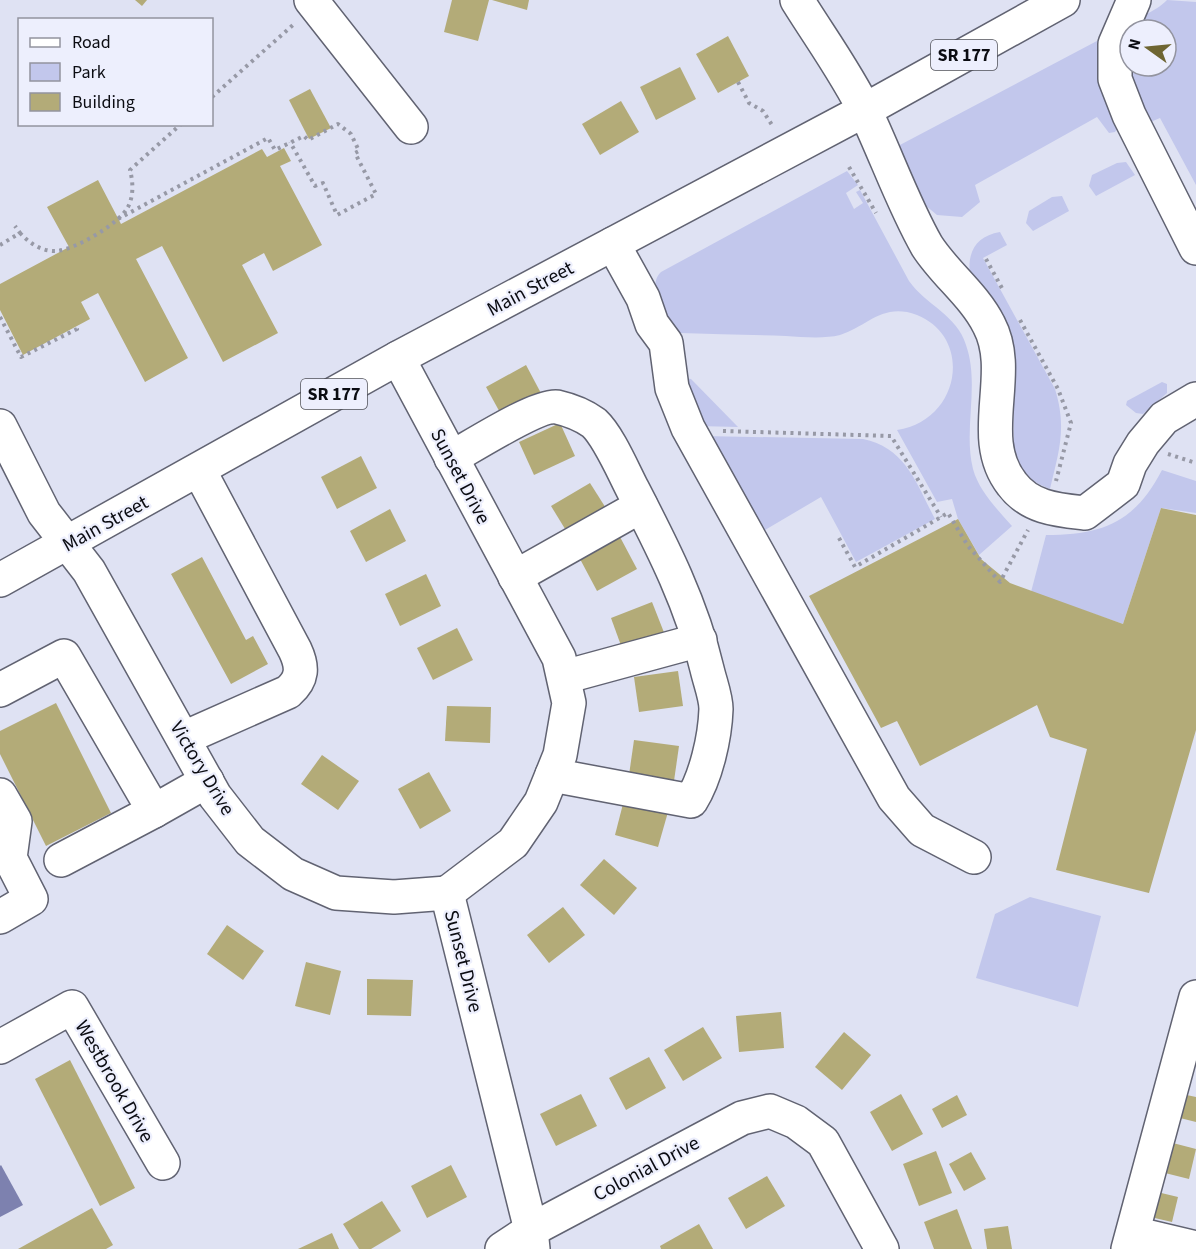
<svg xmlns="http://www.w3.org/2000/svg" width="1196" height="1249" viewBox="0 0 1196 1249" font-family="'Source Sans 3',sans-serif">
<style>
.green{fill:#c2c7ec}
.water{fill:#7d81af}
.building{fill:#b3ab78}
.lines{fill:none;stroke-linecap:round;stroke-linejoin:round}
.minor-casing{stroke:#616372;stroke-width:36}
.major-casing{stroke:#616372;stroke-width:36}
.path{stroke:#9799a6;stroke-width:4;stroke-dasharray:3 4.5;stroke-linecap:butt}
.minor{stroke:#fff;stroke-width:33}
.major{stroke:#fff;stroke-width:33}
.labels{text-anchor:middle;stroke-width:4.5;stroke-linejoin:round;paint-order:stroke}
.shield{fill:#edeffd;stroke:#4f5058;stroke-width:1.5}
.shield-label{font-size:18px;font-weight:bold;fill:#0b0c12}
.street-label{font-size:20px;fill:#0b0c12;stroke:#edeffd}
</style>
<rect width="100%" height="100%" fill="#dfe2f3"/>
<g class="green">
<path d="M1167,0L1196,2V185L1160,118L1141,126L1125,44L1130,66H1166V30H1131C1138,14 1155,13 1167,0Z"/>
<path d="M1112,33L1120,124L1115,132L1109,133L1097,117L975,185L980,202L962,217L937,215L925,205L897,150L898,146Z"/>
<path d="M1126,162L1135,175L1096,196L1089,186L1092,175L1117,163Z"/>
<path d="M847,171L858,185L846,193L854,209L863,203L856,192L860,190L909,281C926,305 957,315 966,345C980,385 963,429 973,469C979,491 997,509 1012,526L979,555L958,519L952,499L937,502L897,430C960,421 974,338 917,315C882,302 867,327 840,335C824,339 803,337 786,336C751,335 715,334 680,333C666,322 645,287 661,272Z"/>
<path d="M1062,196L1069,211L1033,231L1026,223L1029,211L1052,197Z"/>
<path d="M1000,232L1007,245L983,258L1055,389C1067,428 1059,451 1050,489C1032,482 1022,474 1014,456L1013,357L970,275C967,252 976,236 1000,232Z"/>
<path d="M685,378L691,379L738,427L698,426Z"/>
<path d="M1162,382L1167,384V393L1143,414L1136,413L1126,405L1127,401Z"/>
<path d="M703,436L863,439C906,448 916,483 935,519L856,562L821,497L765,530L755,528Z"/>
<path d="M1162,470L1196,481V513L1161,508L1123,624L1031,592L1046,535C1103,535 1135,522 1162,470Z"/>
<path d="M1030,897L1101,916L1078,1007L976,978L995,914Z"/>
</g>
<path class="water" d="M1,1165L23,1205L0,1217V1166Z"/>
<g class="building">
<path d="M135,0H147L142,6Z"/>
<path d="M452,0H489L478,41L444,32Z"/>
<path d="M492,0H529L527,10Z"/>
<path d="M728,36L749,76L718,93L696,54Z"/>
<path d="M680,67L696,99L656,120L640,87Z"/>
<path d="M310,89L331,128L309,139L289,100Z"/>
<path d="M621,101L639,132L600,155L582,124Z"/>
<path d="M284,148L291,161L280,166L322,245L273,271L264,253L242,265L278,333L223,362L162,246L136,259L188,358L145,382L98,293L81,302L90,319L23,355L0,310V284L69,247L47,207L98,180L121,224L262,149L267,157Z"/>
<path d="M526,365L543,397L503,418L486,387Z"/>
<path d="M560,423L575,456L534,475L519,442Z"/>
<path d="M361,456L377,488L337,509L321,477Z"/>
<path d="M590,483L609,513L570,537L551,506Z"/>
<path d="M1161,508L1196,515V730L1149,893L1056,870L1087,749L1050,737L1037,705L920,766L897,721L881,728L809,596L958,519L981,559L1010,583L1123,624Z"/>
<path d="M390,509L406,541L366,562L350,531Z"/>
<path d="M620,537L637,569L597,591L580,559Z"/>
<path d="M202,557L246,640L253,636L268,664L231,684L171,574Z"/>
<path d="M426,574L441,606L400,626L385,594Z"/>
<path d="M652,602L665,635L623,651L611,618Z"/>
<path d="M457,628L473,660L433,680L417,648Z"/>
<path d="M678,671L683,706L639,712L634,677Z"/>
<path d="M56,703L111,813L46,846L0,754V731Z"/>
<path d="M447,706L491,707L490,743L445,741Z"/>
<path d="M634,740L679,746L674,781L629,775Z"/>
<path d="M322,755L359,781L338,810L301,784Z"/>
<path d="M429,772L451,811L420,829L398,789Z"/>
<path d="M624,800L668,812L658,847L615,835Z"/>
<path d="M604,859L637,888L614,915L580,885Z"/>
<path d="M563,907L585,935L549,963L527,935Z"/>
<path d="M227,925L264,951L243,980L207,954Z"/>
<path d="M306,962L341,971L330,1015L295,1006Z"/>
<path d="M367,979L413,980L411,1016L367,1015Z"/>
<path d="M781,1012L784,1048L739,1052L736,1016Z"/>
<path d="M703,1027L722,1058L683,1081L664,1050Z"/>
<path d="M844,1032L871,1055L842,1090L815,1067Z"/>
<path d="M649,1057L666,1088L626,1110L609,1078Z"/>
<path d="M70,1060L135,1188L100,1206L35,1079Z"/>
<path d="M581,1094L597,1126L556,1146L540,1114Z"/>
<path d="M901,1094L923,1134L892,1151L870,1112Z"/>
<path d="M1182,1094L1196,1097V1122L1176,1117Z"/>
<path d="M957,1095L967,1115L942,1128L932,1109Z"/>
<path d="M1169,1142L1196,1149L1189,1179L1161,1172Z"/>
<path d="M936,1151L952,1193L919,1206L903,1164Z"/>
<path d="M971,1152L986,1179L964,1191L949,1164Z"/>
<path d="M451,1165L467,1197L427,1218L411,1186Z"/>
<path d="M767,1176L785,1206L746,1229L728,1198Z"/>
<path d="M1153,1191L1178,1197L1172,1222L1146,1216Z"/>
<path d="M382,1201L401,1231L371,1249H359L343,1224Z"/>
<path d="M92,1208L113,1245L106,1249H18Z"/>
<path d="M957,1209L972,1249H934L924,1222Z"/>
<path d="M699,1224L713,1249H661L660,1246Z"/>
<path d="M1008,1226L1012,1249H987L984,1229Z"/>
<path d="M332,1233L339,1249H298Z"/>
</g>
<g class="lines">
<defs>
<g id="minor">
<path d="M311,0L411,127"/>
<path d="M797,0C820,37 847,74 866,113C886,155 904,206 927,246C945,274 974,295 989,325C1015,374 975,437 1012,484C1030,508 1057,510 1085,513L1123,484L1130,464L1143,443L1164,418L1196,399"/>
<path d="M1134,0L1115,44V79L1129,115L1196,248"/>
<path d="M613,244L643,298L652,324L666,343L672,388L688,428L894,798L922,830L974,857"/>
<path d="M398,358L559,658L569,703L560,755L541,802L513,843L447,893"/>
<path d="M0,426L44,513L89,571L215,796L250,841L293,874L336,893L394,897L447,893"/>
<path d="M451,458C471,447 538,404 557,407C570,410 583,415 594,423C609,437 623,471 633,490C663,548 692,605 707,669C710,682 716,697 716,709C715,738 706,777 691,801L552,775"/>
<path d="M515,577L641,506"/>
<path d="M564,677L700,640"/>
<path d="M0,690L64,656L154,811L207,781"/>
<path d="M184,738L288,692C303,679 303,667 295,650L199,470"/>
<path d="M0,795L15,821L10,858L31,899L0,917"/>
<path d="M61,860L154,811"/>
<path d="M447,893L531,1230L533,1249"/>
<path d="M0,1047L72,1007L163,1163"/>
<path d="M1133,1233L1196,1248"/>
<path d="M502,1249L531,1230L742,1118L770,1111L796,1122L823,1142L882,1249"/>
<path d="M1128,1249L1196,997"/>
</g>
<path id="major" d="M0,580L398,358L865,110L1063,0"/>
</defs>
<use href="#minor" class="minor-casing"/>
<use href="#major" class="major-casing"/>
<g class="path">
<path d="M738,82L749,103L763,111L772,125"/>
<path d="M212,97L294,24"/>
<path d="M849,167L876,213"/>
<path d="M118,219L268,138L275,150L304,136L308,140L338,124L351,134L359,151L355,153L376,194L337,215L323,183L315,186L290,142"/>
<path d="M20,233C29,243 42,252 57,251C76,249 119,224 128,207C134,195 133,182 130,170L181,124"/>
<path d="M0,245L20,233L15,226"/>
<path d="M986,259L1003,290"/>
<path d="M0,317L21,357L77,329L76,327"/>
<path d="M1020,320L1058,389L1071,423L1056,481"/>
<path d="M723,431L891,436L941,517"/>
<path d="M1168,454L1196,463"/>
<path d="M839,538L855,567L948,513L968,546L1000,582L1028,530"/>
</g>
<use href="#minor" class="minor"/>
<use href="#major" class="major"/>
</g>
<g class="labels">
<g class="shield">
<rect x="931" y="40" width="66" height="30" rx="4.5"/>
<rect x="301" y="379" width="66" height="30" rx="4.5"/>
</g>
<g class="shield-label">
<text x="964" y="61">SR 177</text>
<text x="334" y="400">SR 177</text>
</g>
<g class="street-label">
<text transform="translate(530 288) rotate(-28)" y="7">Main Street</text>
<text transform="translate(461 476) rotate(62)" y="7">Sunset Drive</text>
<text transform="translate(105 523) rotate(-29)" y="7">Main Street</text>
<text transform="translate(203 768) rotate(59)" y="7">Victory Drive</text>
<text transform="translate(464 961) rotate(76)" y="7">Sunset Drive</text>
<text transform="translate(115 1081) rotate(60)" y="7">Westbrook Drive</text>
<text transform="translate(646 1168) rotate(-28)" y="7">Colonial Drive</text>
</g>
</g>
<rect x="18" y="18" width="195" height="108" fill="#edeffd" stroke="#93949f" stroke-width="1.5"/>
<rect x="30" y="38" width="30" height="9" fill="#ffffff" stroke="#93949f" stroke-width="1.5"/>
<text x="72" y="48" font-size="18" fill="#0b0c12">Road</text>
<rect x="30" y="63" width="30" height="18" fill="#c2c7ec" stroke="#93949f" stroke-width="1.5"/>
<text x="72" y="78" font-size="18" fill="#0b0c12">Park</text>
<rect x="30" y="93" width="30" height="18" fill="#b3ab78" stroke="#93949f" stroke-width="1.5"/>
<text x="72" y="108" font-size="18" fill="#0b0c12">Building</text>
<g transform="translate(1148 48) rotate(285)"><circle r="28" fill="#edeffd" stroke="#93949f" stroke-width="1.5"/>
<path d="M0-4.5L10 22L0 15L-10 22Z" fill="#6e6532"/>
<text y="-9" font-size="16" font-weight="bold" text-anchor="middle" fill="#0b0c12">N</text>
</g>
</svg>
